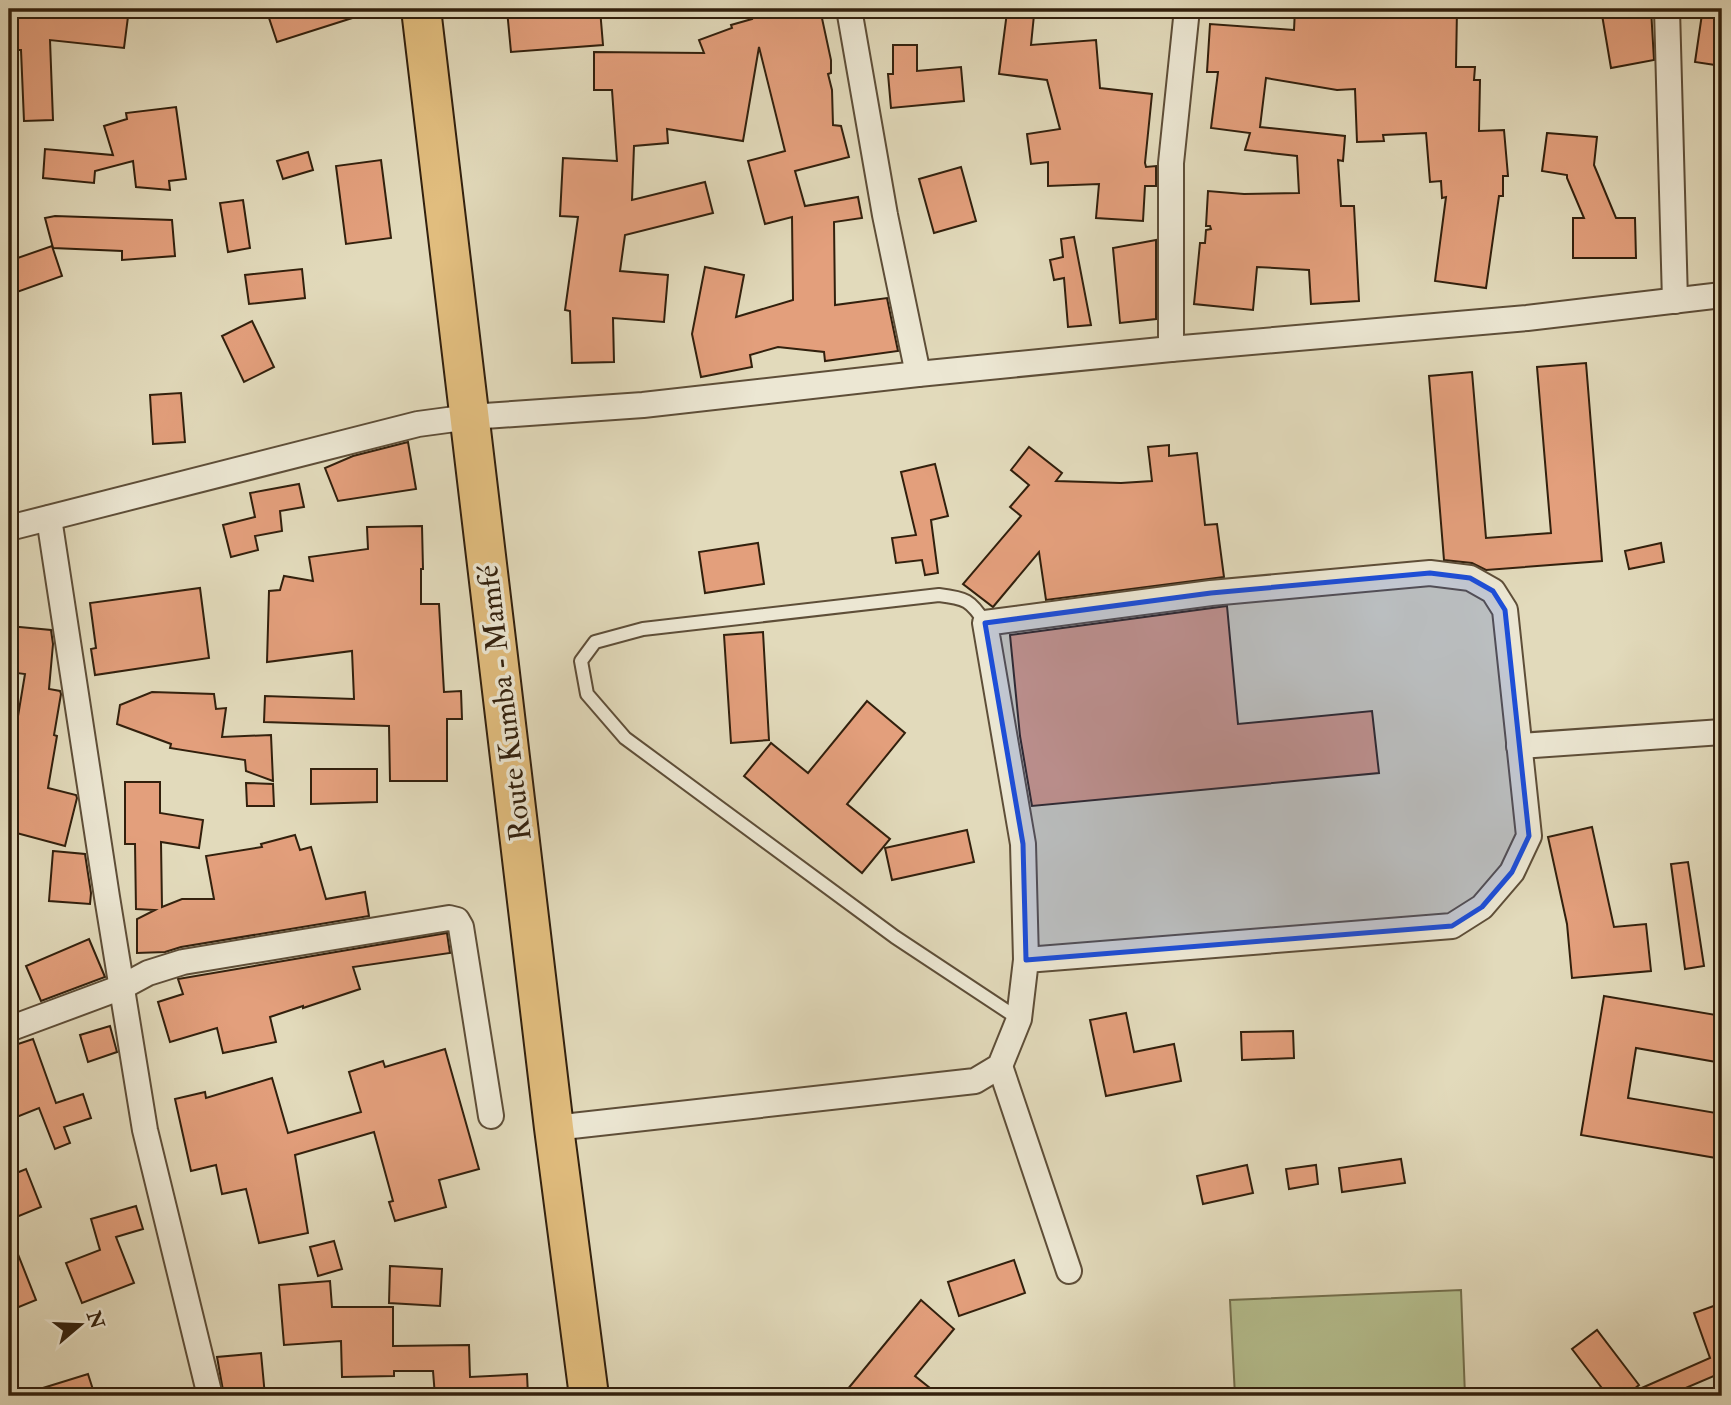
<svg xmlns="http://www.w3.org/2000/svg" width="1731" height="1405" viewBox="0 0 1731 1405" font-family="'IM FELL Double Pica',serif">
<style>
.green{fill:#b5bf8f;stroke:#74704e;stroke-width:2}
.building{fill:#e39f7c;stroke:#32200d;stroke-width:2}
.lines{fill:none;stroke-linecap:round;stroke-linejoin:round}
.service-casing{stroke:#5e4e38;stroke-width:16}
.minor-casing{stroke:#5e4e38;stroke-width:28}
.trunk-casing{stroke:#32200d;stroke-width:42}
.service{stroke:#ece7d3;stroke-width:12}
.minor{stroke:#ece7d3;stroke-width:24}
.trunk{stroke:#e1bd7e;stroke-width:38}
.marked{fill:#1d4ed8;fill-opacity:0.2;stroke:#1d4ed8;stroke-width:5;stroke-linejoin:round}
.labels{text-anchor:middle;stroke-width:7;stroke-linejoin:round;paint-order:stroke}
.street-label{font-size:30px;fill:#32200d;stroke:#ece7d3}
</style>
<rect width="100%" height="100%" fill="#e2dabb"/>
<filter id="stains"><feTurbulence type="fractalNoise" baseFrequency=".00286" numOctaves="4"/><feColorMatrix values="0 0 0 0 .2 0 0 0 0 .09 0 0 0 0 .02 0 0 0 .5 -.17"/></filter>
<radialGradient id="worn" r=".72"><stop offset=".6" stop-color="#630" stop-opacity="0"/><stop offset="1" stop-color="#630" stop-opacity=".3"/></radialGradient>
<path class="green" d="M1461,1290L1465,1396H1235L1230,1300Z"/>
<g class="building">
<path d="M9,9H129L124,48L50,40L53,120L24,121L21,50H9Z"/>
<path d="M266,9H367L368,13L277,42Z"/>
<path d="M518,9H600L603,45L511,52L507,10Z"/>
<path d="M749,9H820L831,60V73L828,74L832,90L833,125L841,126L849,157L795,171L805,206L858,197L862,218L834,222L835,305L887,298L898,351L825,361L824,352L778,347L750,355L752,367L701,377L692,334L705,267L744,275L736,317L793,300L792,217L765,224L748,161L785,151L759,47L743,141L667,129L668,143L634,146L632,200L705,182L713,213L625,235L620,271L668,275L664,322L613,318L614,362L572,363L570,311L565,310L578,217L560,216L563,158L617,161L612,90H594V52L704,53L699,40L732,28L731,25L752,19Z"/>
<path d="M1295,9H1457L1456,67H1475L1474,80H1480L1479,131L1504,130L1508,176H1503V196H1499L1486,288L1435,281L1446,197L1442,198L1441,181L1430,182L1426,133L1383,135L1384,141L1357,142L1355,89L1337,90L1266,78L1260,127L1345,136L1343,161L1338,160L1341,206H1354L1359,301L1311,304L1309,270L1257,267L1253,310L1194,304L1200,243H1205L1206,230L1211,229L1210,226H1206L1208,191L1244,194L1299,193L1297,156L1245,150L1250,133L1211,128L1218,72H1207L1210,24L1294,30Z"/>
<path d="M1601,9H1651L1654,60L1611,68Z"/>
<path d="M1007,12L1034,15L1031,45L1096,40L1100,88L1152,94L1145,163L1146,167L1156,166V186H1145L1143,221L1096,218L1099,184L1048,186V162L1031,164L1027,134L1060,129L1047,80L999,74Z"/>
<path d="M1702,14L1722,17V66L1695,62Z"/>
<path d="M893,45H917V71L961,67L964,101L891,108L888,74H893Z"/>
<path d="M176,107L186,179L169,181L170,190L136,187L133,161L95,171L94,183L43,178L45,149L113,155L104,126L127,119L126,113Z"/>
<path d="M1547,133L1597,137L1594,165L1616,218H1635L1636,258H1573V218H1584L1567,178V175L1542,171Z"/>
<path d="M308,152L313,170L283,179L277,161Z"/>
<path d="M381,160L391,238L346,244L336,166Z"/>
<path d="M961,167L976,221L934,233L919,179Z"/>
<path d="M243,200L250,248L228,252L220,203Z"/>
<path d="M55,216L172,220L175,256L122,260V251L53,248L45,218Z"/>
<path d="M1074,237L1091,325L1068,327L1064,278L1054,280L1050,260L1063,257L1061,239Z"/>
<path d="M1156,240V319L1120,323L1113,248Z"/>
<path d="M52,246L62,276L17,292L9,268V261Z"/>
<path d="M302,269L305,298L249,304L245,275Z"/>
<path d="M252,321L274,367L244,382L222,336Z"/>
<path d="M1586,363L1602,561L1486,570L1472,563L1444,560L1429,376L1472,372L1486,538L1551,533L1537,367Z"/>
<path d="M181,393L185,442L153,444L150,395Z"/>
<path d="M408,442L416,489L338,501L325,468L353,456Z"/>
<path d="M1169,445V456L1197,453L1205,525L1217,524L1224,577L1046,600L1039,552L993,607L963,584L1021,516L1010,507L1029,485L1011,470L1029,447L1062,473L1056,481L1121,483L1152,481L1148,447Z"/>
<path d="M935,464L948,516L931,520L938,573L925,575L922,560L896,563L892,538L916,535L901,472Z"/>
<path d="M299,484L304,507L280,511L282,531L255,536L258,550L231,557L223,525L255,517L250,493Z"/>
<path d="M422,526L423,569H421V604H439L444,692L461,691L462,719H447V781H390L389,726L264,722L265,696L354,699L352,651L267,662L269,591L280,590L284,576L313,581L309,557L368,549L367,527Z"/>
<path d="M758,543L764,584L705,593L699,552Z"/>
<path d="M1661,543L1664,562L1629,569L1625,551Z"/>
<path d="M200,588L209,658L95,675L91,649L96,648L90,603Z"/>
<path d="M1227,606L1238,724L1372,711L1379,773L1032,806L1020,736L1010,635Z"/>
<path d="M9,626L51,630L53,644L49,689L60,691L61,694L54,735L57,736L48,788L76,795L77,798L65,846L9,831V727L16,728L25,674L9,672L12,644H9Z"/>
<path d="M763,632L769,740L731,743L724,635Z"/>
<path d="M152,692L214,694L216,709L226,708L222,737L271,735L273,781L246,771L245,760L170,748L171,744L117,724L120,705Z"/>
<path d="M867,701L905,733L847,804L890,839L862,873L744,776L771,743L808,773Z"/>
<path d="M311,769H377V802L311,804Z"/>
<path d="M125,782H160V813L203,820L199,848L161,842L162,907L182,899H214L206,856L262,847L261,844L295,835L300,850L311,847L326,899L365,892L369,916L181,947L165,952L137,953V919L155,910L136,909L135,844H125Z"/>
<path d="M246,783L273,784L274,806H247Z"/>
<path d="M1592,827L1614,927L1646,924L1651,971L1572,978L1567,924L1548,837Z"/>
<path d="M967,830L974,862L892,880L885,848Z"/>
<path d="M53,851L85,854L91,893L90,904L49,901Z"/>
<path d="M1688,862L1704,966L1685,969L1671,864Z"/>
<path d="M447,933L450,953L353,967L360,989L303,1008V1006L270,1017L276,1042L223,1053L217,1028L170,1042L158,1002L183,994L178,979Z"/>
<path d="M89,939L105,977L41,1001L26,966Z"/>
<path d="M1604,996L1722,1016V1063L1636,1048L1628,1098L1722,1114V1159L1581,1135Z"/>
<path d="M1126,1013L1134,1052L1174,1044L1181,1081L1106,1096L1090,1020Z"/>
<path d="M110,1026L117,1052L88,1062L80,1035Z"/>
<path d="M1293,1031L1294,1058L1242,1060L1241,1032Z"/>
<path d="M33,1039L56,1103L83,1094L91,1118L64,1127L70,1143L55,1149L39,1108L9,1120V1047Z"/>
<path d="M445,1049L479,1169L439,1180L446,1207L395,1221L389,1202L393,1201L374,1132L295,1155L308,1233L259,1243L246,1189L222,1194L216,1165L191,1171L175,1099L205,1092L206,1098L272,1078L288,1133L361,1112L349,1072L383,1061L385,1067Z"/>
<path d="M1401,1159L1405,1183L1342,1192L1339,1168Z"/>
<path d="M1247,1165L1253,1193L1203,1204L1197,1176Z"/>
<path d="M1316,1165L1318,1184L1289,1189L1286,1169Z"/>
<path d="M26,1169L41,1207L9,1220V1176Z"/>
<path d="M136,1206L143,1229L116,1237L134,1283L82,1303L66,1263L100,1250L91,1219Z"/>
<path d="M10,1234L36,1300L9,1311V1235Z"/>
<path d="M334,1241L342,1269L318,1276L310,1247Z"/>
<path d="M1014,1260L1025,1293L959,1316L948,1282Z"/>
<path d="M390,1266L442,1269L440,1306L389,1303Z"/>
<path d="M330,1281L332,1307H393V1346L469,1345L470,1377L527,1374L528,1396H435L433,1371H394V1376L342,1377L341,1341L284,1345L279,1285Z"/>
<path d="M921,1300L954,1329L915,1376L940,1396H842Z"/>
<path d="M1722,1303V1384H1720L1716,1375L1667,1396H1608L1572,1349L1597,1330L1639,1385L1628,1394L1710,1358L1694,1313Z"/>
<path d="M261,1353L265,1396H224L217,1357Z"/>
<path d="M88,1374L95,1396H31L30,1392Z"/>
</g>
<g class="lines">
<defs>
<path id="service" d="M985,623C971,600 965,598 939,595L643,629L595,642L581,661L587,694L625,738L895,937L1019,1019"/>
<g id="minor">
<path d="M849,9L885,215L918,374"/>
<path d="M1667,9L1675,301"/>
<path d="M1171,349V163L1187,9"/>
<path d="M49,518L107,897L145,1130L210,1396"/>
<path d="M9,528L418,424L470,417L643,405L918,374L1171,349L1527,318L1722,295"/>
<path d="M1519,746L1722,732"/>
<path d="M9,1029L122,987L148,973L183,962L449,918L457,920L461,927L491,1116"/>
<path d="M1000,1066L1069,1271"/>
<path d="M554,1128L975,1081L1000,1066L1019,1019L1026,960L1023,844L985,623L1211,593L1430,573L1470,578L1493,591L1505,610L1529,836L1512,872L1482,907L1452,926L1026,960"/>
</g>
<path id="trunk" d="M421,9L554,1128L589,1396"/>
</defs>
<use href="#service" class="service-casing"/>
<use href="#minor" class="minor-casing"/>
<use href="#trunk" class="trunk-casing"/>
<use href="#service" class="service"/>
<use href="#minor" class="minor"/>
<use href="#trunk" class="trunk"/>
</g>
<path class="marked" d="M1430,573L1470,578L1493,591L1505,610L1529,836L1512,872L1482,907L1452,926L1026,960L1023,844L985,623L1211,593Z"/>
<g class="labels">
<g class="street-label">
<text transform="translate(504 703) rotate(-97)" y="10">Route Kumba - Mamfé</text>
</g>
</g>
<rect width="1731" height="1405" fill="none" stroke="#e2dabb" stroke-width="35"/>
<rect x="10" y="10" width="1710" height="1384" fill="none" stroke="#32200d" stroke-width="3.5"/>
<rect x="18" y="18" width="1696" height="1370" fill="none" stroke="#32200d" stroke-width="2"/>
<g transform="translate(80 1325) rotate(71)" stroke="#ece7d3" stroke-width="5" paint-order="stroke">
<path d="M0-5L12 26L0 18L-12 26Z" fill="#32200d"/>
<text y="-10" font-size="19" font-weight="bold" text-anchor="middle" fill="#32200d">N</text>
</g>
<rect width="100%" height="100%" filter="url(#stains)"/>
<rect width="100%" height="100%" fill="url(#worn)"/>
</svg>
